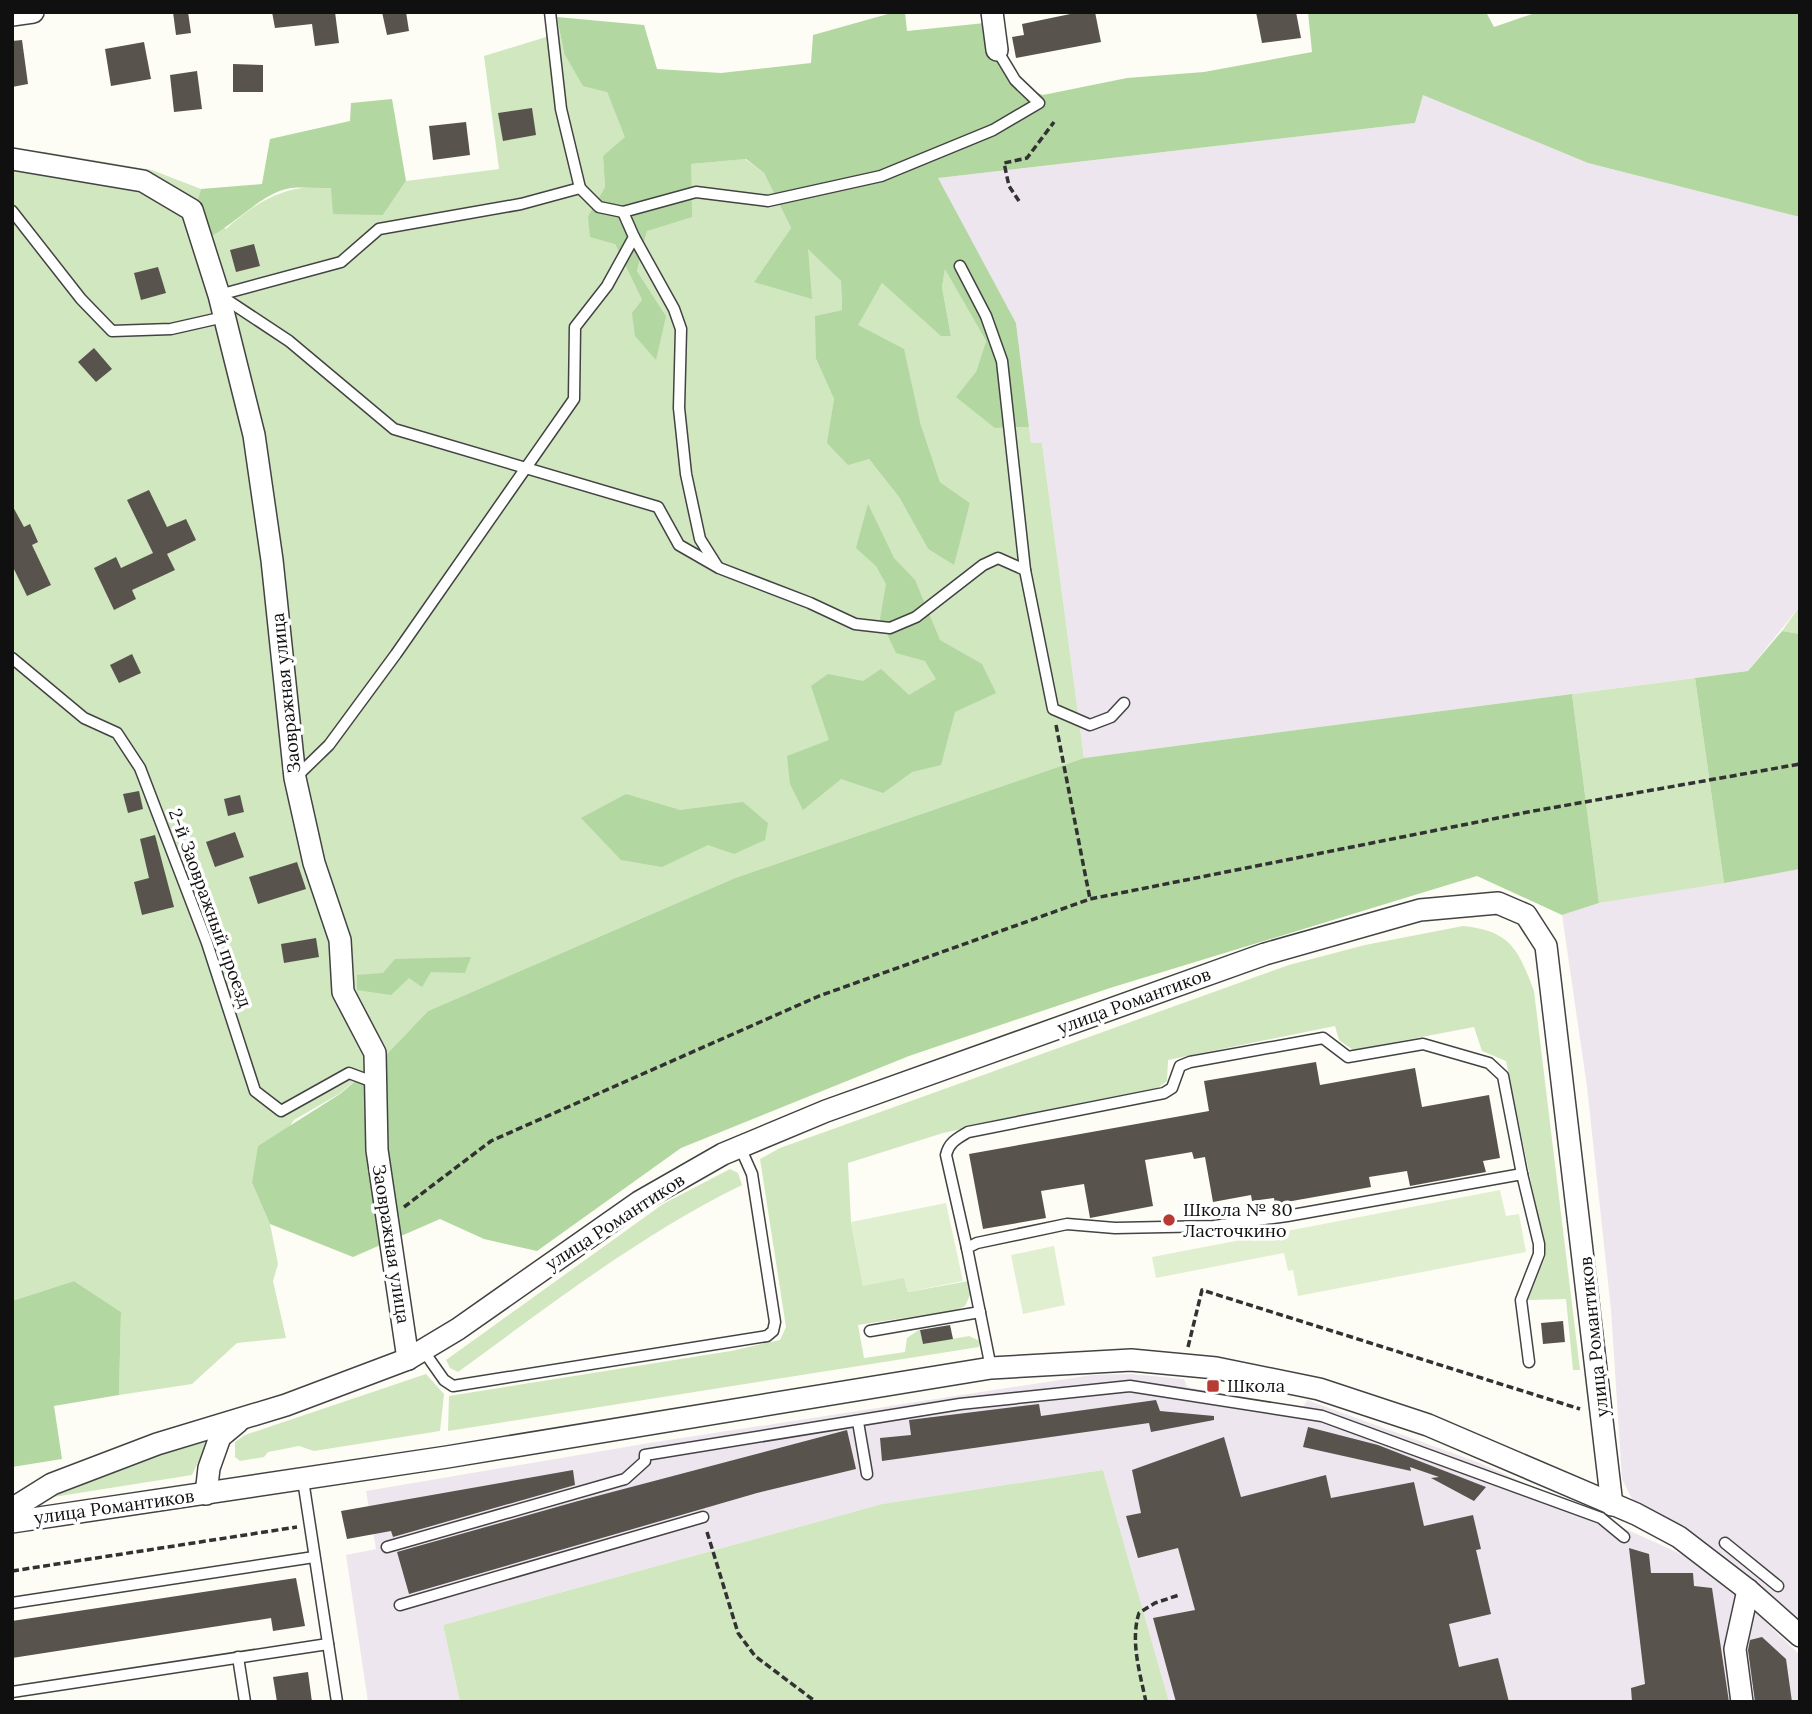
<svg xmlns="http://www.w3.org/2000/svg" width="1812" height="1714" viewBox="0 0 1812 1714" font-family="Lora,serif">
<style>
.industrial{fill:#eee6ee}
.green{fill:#d0e7c0}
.forest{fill:#b2d7a0}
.pitch{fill:#e1efd1}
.building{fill:#58534d}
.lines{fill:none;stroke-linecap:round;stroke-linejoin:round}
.lane-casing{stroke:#434343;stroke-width:13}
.street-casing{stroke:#434343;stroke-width:24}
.path{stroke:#323232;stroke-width:3.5;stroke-dasharray:7 3.5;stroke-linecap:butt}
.lane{stroke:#fff;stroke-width:10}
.street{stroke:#fff;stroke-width:21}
.poi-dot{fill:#b73b32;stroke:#fff;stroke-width:2.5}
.labels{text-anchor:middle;stroke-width:7;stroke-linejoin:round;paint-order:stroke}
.street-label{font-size:18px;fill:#101010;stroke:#fff}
.poi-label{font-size:18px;fill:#101010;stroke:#fff;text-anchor:start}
</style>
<rect width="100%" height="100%" fill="#fefdf5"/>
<g class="industrial">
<path d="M1423,94L1588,163L1800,217V606L1748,671L1084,758L1042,443H1031L1016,323L937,178L1415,123Z"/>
<path d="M1800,869V1622L1635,1505L1622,1479L1611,1310L1587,1087L1562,915L1599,903Z"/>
<path d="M1131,1374L1184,1379L1187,1387L1302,1409L1307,1400L1480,1463L1692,1559L1747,1604L1800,1655V1702H1169L1103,1470L882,1504L443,1625L460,1702H368L346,1555L376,1549L366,1491L649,1443L1092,1375Z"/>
</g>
<g class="green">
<path d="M557,17L564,53L607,92L626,138L603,156L605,187L588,216L615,244L642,300L666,316L637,271L647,231L690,175V164L745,159L764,173L791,228L754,282L808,248L841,281L842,310L816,316V359L834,399L828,443L869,459L899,497L928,549L953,564L970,503L940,482L920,422L857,325L882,283L941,335L951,336L942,287L945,268L986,341L976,372L995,428L1029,427L1031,443H1042L1084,758L735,878L428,1011L386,1055L339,1094L294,1120L252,1183L270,1224L278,1264L273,1281L286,1338L237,1343L192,1384L119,1395L121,1312L74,1281L12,1301V150L45,152L152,170L201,189L197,207L226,229C255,202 289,182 329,188C347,191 368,207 383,215L406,181L499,169L484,56L546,37Z"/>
<path d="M1800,606V634L1782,631Z"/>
<path d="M1695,678L1724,883L1599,903L1572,694Z"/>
<path d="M1463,926C1511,931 1518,949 1534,991L1580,1370H1573L1566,1299L1528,1300L1546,1255L1506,1061L1482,1051L1474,1027L1353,1050L1339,1040L1335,1026L1168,1060L1167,1081L1156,1089L943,1133L848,1163L851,1222L863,1285L904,1277L908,1292L969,1281L971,1293L965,1306L956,1310L858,1325L864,1358L905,1352L907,1338L920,1329L923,1344L969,1336L980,1341L979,1347L448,1431L449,1396L731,1351L780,1340L786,1327L760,1159L780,1148L1289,965L1365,945Z"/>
<path d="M730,1169L738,1173L742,1185C640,1235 550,1305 458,1372L450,1368L446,1360L663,1204Z"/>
<path d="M426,1374L444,1394L440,1431L314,1451L299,1446L268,1452L264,1457L240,1461L235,1457V1442L245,1435Z"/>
<path d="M197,1436L208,1442L192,1475L47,1498L57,1491Z"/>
<path d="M1103,1470L1169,1702H460L443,1625L882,1504Z"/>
</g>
<g class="forest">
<path d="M895,12H905L907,31L985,23C998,51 1012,84 1043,95L1127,78L1204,72L1312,52L1308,12H1486L1494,27L1538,12H1800V217L1588,163L1423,95L1415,123L938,178L1016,323L1029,427L995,428L956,397L976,372L986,341L945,269L942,287L951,336H941L882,283L858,325L904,349L920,422L940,482L970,503L954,565L928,549L899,497L869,459L848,465L827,443L834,399L816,359L815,316L842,310L841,281L808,249L812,299L754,282L791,228L764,173L746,159L691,164L692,217L647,231L637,271L666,316L656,360L635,336L632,313L642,300L615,244L590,237L588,216L605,187L603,156L625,137L607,92L583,86L564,53L557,17L644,25L657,69L721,73L811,63L813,35Z"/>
<path d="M392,99L406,181L383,215L333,214L331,188C318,188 304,187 291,188C263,192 234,225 209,237L196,207L201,189L262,184L270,139L350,121L351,103Z"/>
<path d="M868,504L894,558L915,580L940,640L982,664L996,693L955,712L941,765L912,772L883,793L841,779L803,810L790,784L787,756L829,740L811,686L828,674L863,681L881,669L909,695L936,679L925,661L896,653L880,619L886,584L876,566L856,548Z"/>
<path d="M1782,631L1800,634V869L1724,883L1695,678L1748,671Z"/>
<path d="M1572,694L1599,903L1562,915L1477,876L1110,988L909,1056L681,1148L537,1251L484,1239L440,1219L353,1257L270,1224L252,1183L258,1146L340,1094L386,1055L428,1011L735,878L1084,758Z"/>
<path d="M626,794L680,810L743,802L768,823L765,840L734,854L708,845L662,867L621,860L581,818Z"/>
<path d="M471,957L465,973L431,972L422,987L409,978L391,995L357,990V975L383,973L395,959Z"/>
<path d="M74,1281L121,1312L119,1395L54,1406L62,1459L12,1467V1301Z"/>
</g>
<g class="pitch">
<path d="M1500,1190L1506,1216L1519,1214L1526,1252L1298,1296L1293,1270L1288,1271L1284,1253L1156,1278L1152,1257Z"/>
<path d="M946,1203L963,1281L908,1292L904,1278L863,1286L851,1222Z"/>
<path d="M1054,1246L1065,1305L1023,1314L1011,1255Z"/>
</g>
<g class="building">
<path d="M173,12H188L191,33L176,35Z"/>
<path d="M272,12H335L339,43L315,46L312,24L275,28Z"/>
<path d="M382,12H406L409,31L387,35Z"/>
<path d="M1080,12H1095L1101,42L1016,58L1012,37L1024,35L1022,24Z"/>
<path d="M1256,12H1296L1301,38L1262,43Z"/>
<path d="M22,40L28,84L12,87V41Z"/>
<path d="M144,42L151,79L111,86L105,49Z"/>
<path d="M233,64L263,65V92H233Z"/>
<path d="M197,71L202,109L174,112L170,75Z"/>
<path d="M532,108L536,135L503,141L498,113Z"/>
<path d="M466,122L470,155L433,160L429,126Z"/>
<path d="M254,244L260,266L236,272L230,250Z"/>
<path d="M158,267L166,293L141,300L134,273Z"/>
<path d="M94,348L112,369L96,382L78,362Z"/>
<path d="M149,490L167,527L186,519L196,540L167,554L175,570L132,590L136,599L114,610L94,568L116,557L121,568L153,553L127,500Z"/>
<path d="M12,505L24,527L30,524L38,542L32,545L51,585L27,596L12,565Z"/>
<path d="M132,654L141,673L119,683L110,665Z"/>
<path d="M139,791L143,809L128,813L123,794Z"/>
<path d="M240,795L244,812L228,816L224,799Z"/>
<path d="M235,832L244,857L215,867L206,842Z"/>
<path d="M155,835L174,907L142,915L134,882L149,878L140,839Z"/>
<path d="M297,862L306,889L258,904L249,877Z"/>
<path d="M316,938L319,957L284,963L281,944Z"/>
<path d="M1316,1062L1320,1085L1415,1068L1422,1107L1489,1095L1500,1158L1483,1161L1486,1172L1410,1186L1407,1171L1369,1177L1371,1187L1275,1204L1274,1198L1252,1201L1251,1195L1213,1202L1205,1157L1194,1159L1192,1152L1145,1160L1153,1206L1090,1218L1084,1184L1041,1191L1046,1218L983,1229L969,1154L1209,1111L1204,1081Z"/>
<path d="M1563,1321L1565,1342L1543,1344L1541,1323Z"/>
<path d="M950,1325L953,1339L923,1344L920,1330Z"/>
<path d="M1156,1400L1160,1411L1214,1416V1420L1151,1432L1149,1423L882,1461L880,1438L911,1435L909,1420L1039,1404L1041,1416Z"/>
<path d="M1308,1427L1378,1445L1486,1487L1474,1501L1431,1478L1439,1477L1410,1467L1411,1471L1303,1447Z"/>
<path d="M847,1430L856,1469L757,1493L409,1594L397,1552L578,1501Z"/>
<path d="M1224,1437L1241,1497L1326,1475L1331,1498L1414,1482L1424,1526L1473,1515L1481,1549L1476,1550L1491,1614L1449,1624L1459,1667L1498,1658L1509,1702H1176L1153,1618L1195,1610L1178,1548L1138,1558L1126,1516L1141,1513L1132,1470Z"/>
<path d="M573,1470L575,1485L393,1537L391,1531L347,1539L341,1511Z"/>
<path d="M1629,1548L1649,1554L1651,1573H1693L1694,1586L1712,1588L1729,1702H1632L1631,1688L1645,1684Z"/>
<path d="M296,1578L305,1626L273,1631L271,1618L12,1658V1621Z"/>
<path d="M1762,1637L1786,1659L1792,1702H1755L1748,1650L1750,1640Z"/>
<path d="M308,1672L312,1702H277L273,1677Z"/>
</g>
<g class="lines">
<defs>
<g id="lane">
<path d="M550,12L561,109L580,188"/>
<path d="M12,211L81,299L112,331L171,329L224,317"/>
<path d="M634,237L674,309L681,329L679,408L686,474L700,539L717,566"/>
<path d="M960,266L986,316L1002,361L1025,570L1053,709L1090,725L1111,717L1124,703"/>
<path d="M219,295L341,262L379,229L521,204L580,188L599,207L623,212L696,192L768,201L881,176L993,130L1039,103L1015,80L997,50"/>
<path d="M221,296L289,341L394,429L658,507L679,545L719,568L810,603L855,624L890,628L916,617L983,565L998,558L1025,570"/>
<path d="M12,658L84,718L117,733L140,768L207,943L255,1091L281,1111L349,1073L376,1083"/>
<path d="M295,778L329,745L396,654L574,399L575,327L607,286L634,237L623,212"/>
<path d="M967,1248L946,1155C949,1142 958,1138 968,1132L1164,1093L1172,1088L1180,1066L1190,1062L1323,1038L1348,1057L1423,1044L1489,1063L1503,1076L1522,1174"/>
<path d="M870,1331L980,1312"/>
<path d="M423,1350L444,1380L453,1386L767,1336L773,1331L775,1322L752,1174L740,1147"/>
<path d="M991,1368L967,1248L977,1243L1067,1224L1115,1228L1214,1226L1287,1216L1522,1174L1539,1244V1254L1521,1300L1529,1362"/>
<path d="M858,1422L867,1474"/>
<path d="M303,1480L337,1702"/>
<path d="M1725,1543L1778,1586"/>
<path d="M387,1547L625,1479L645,1461V1455L960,1404L1130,1386L1322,1416L1601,1518L1624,1537"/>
<path d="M12,1603L314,1557"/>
<path d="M400,1605L703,1517"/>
<path d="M238,1657L245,1702"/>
<path d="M12,1692L328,1644"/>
</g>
<g id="street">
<path d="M992,12L997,50"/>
<path d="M12,15L33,12"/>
<path d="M12,159L143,181L192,210L219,295L254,435L272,560L295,778L314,863L340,940L343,992L375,1053L377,1150L408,1359"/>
<path d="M206,1494L209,1468L220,1437L238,1422"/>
<path d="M12,1509L52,1484L157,1444L286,1405L408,1359L458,1329L639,1202L723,1154L826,1111L1265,954L1420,910L1498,903L1526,915L1546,946L1612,1505"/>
<path d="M12,1522L447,1457L991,1368L1131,1360L1216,1368L1319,1389L1428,1425L1636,1514L1679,1537L1748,1590L1800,1636"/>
<path d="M1742,1702L1735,1649L1748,1590"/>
</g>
</defs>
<use href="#lane" class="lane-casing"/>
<use href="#street" class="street-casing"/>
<g class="path">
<path d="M1019,201L1009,186L1004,163L1027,158L1054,122"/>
<path d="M1056,725L1090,899"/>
<path d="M404,1207L491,1141L819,996L1090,899L1528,812L1800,764"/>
<path d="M1188,1347L1202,1290L1580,1409"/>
<path d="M707,1532L738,1633L755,1656L816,1702"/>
<path d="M12,1571L297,1527"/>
<path d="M1146,1702C1140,1673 1130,1641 1139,1613L1155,1603L1179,1595"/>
</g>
<use href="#lane" class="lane"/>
<use href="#street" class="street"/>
</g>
<g class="poi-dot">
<circle cx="1169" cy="1220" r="7"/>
<rect x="1206" y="1379" width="14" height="14" rx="3.5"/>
</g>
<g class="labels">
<g class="street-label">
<text transform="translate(286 693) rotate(-96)" y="6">Заовражная улица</text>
<text transform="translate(210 908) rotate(70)" y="6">2-й Заовражный проезд</text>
<text transform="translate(1134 1001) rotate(-20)" y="6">улица Романтиков</text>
<text transform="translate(615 1222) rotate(-33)" y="6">улица Романтиков</text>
<text transform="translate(391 1244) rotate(81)" y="6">Заовражная улица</text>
<text transform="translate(1594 1337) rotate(-96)" y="6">улица Романтиков</text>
<text transform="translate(114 1507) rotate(-8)" y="6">улица Романтиков</text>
</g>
<g class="poi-label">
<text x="1183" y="1216">Школа № 80<tspan x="1183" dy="21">Ласточкино</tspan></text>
<text x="1227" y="1392">Школа</text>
</g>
</g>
<rect width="1812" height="1714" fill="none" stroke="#101010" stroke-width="28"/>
</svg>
